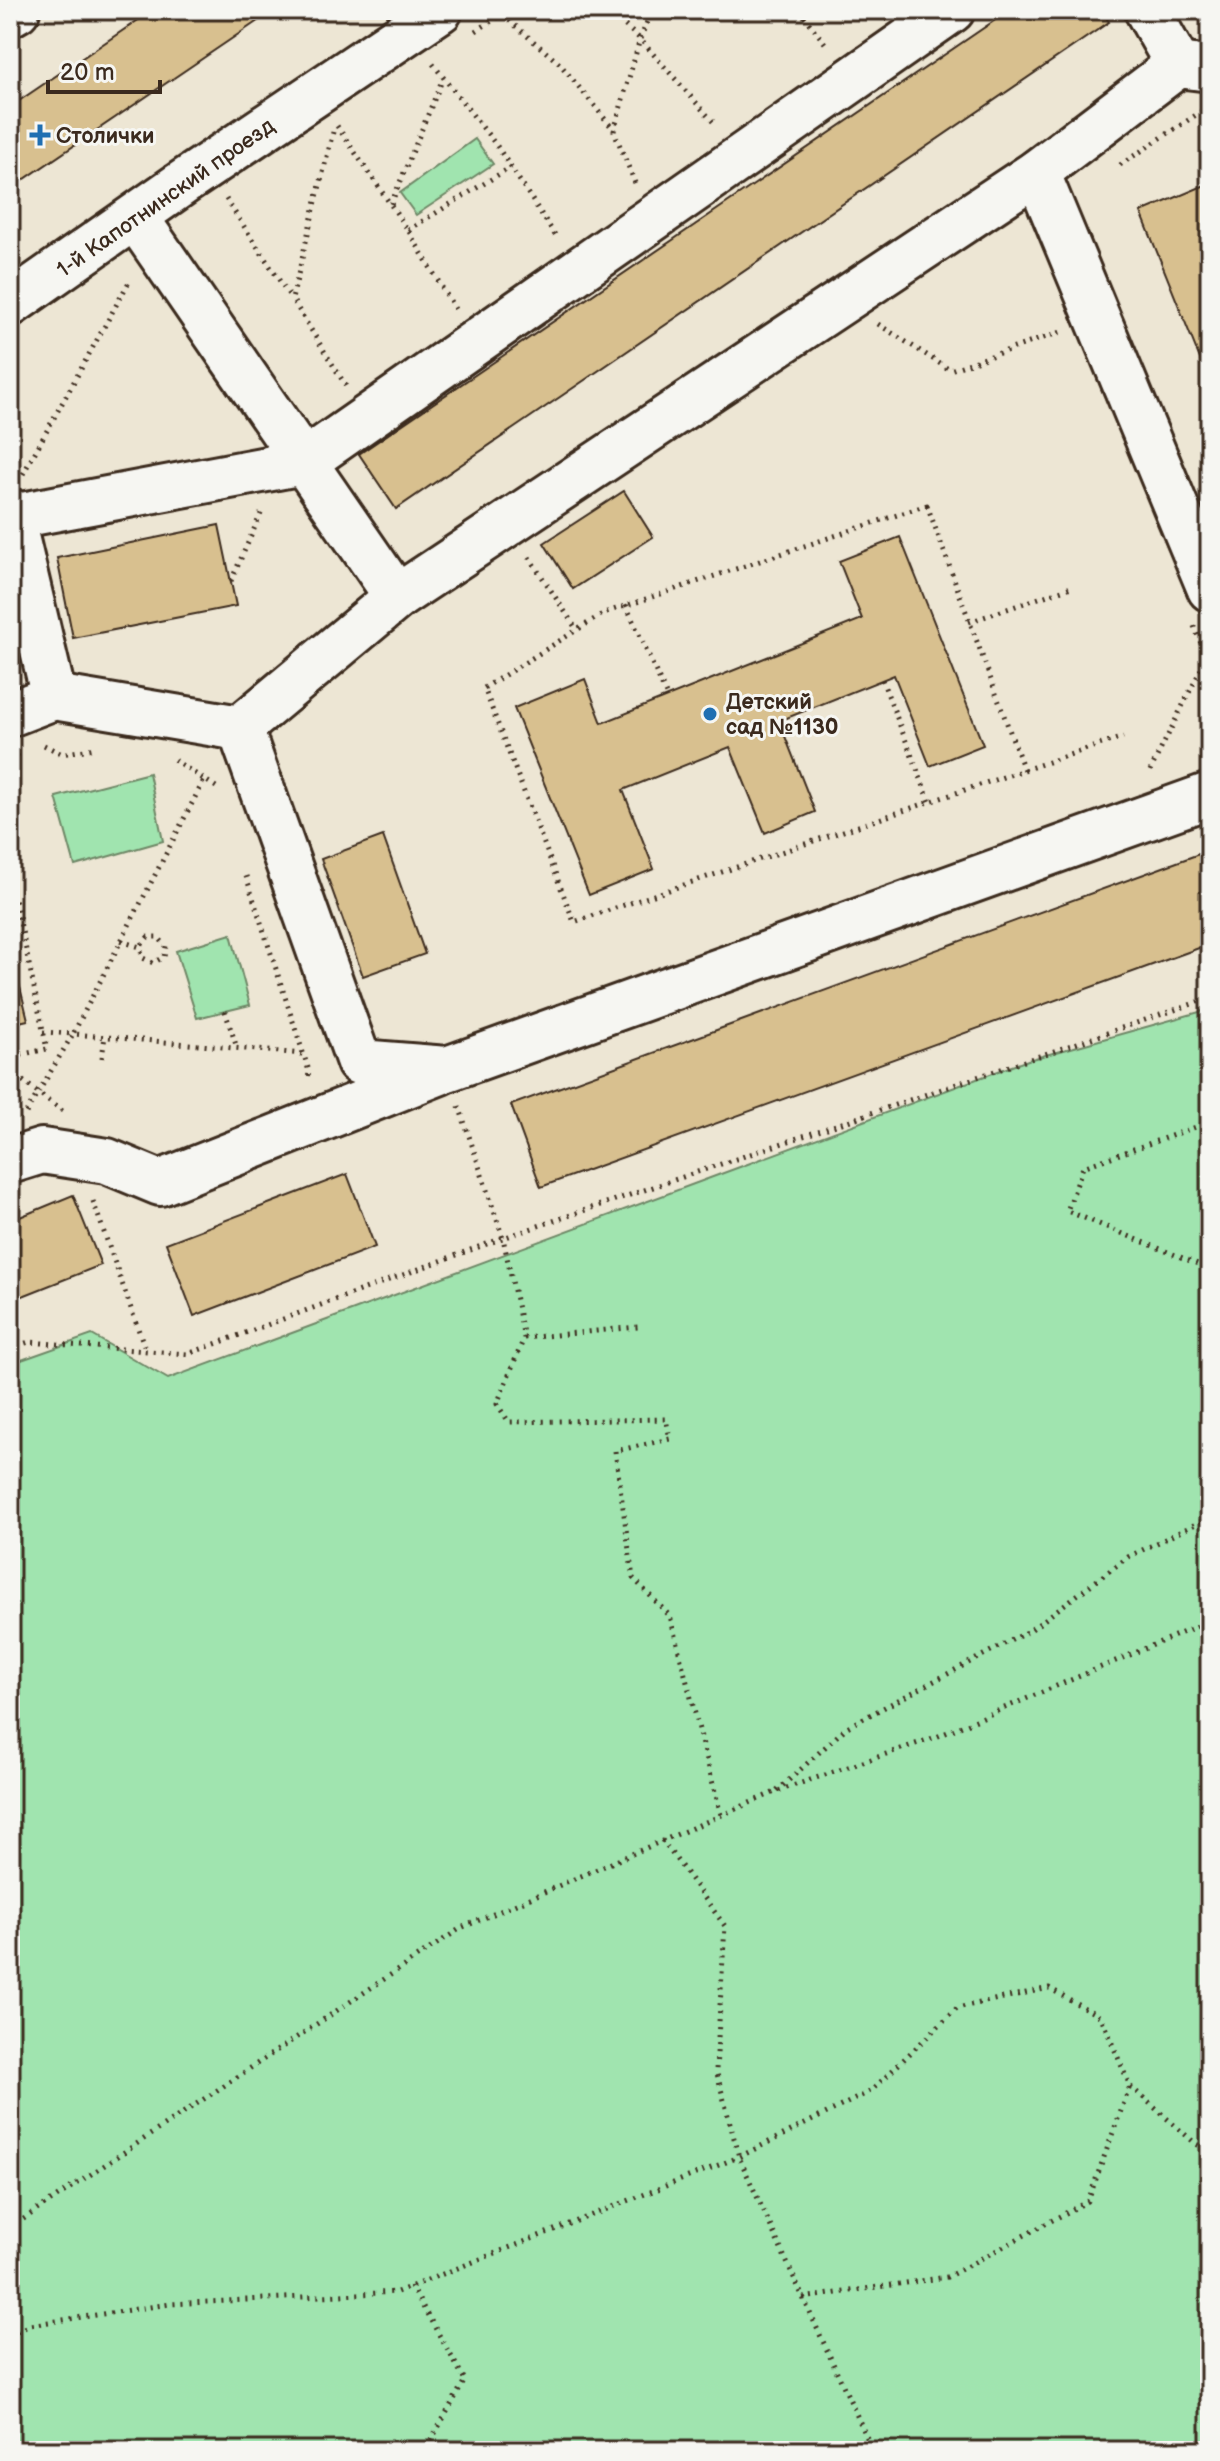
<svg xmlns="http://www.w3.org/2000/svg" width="1220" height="2461" viewBox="0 0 1220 2461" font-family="'Balsamiq Sans',sans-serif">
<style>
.green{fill:#a0e4af;stroke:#6e8766;stroke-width:2}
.building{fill:#d8c08f;stroke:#3b2a1e;stroke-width:2}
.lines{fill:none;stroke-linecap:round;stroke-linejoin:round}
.minor-casing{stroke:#3b2a1e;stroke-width:50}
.path{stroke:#3b2a1e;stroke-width:5;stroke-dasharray:2 6;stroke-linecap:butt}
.minor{stroke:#f6f6f2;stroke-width:44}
.poi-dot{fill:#1f6fb2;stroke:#f6f6f2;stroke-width:3}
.labels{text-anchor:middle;stroke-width:6;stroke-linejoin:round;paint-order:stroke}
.poi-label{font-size:22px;font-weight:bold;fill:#3b2a1e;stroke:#f6f6f2;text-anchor:start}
.street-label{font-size:22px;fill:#3b2a1e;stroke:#f6f6f2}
</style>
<rect width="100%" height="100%" fill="#ede6d4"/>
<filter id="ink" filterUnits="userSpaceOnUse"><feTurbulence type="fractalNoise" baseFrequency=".0125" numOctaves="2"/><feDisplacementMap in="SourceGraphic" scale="16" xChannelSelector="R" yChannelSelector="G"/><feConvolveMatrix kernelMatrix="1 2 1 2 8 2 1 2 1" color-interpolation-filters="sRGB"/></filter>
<g filter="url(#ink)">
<g class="green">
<path d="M475,139L493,164L416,215L400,193Z"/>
<path d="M149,773L163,841L75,866L56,797Z"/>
<path d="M231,934L250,1005L197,1018L176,951Z"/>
<path d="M1210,1009V2451H10V1364L92,1335L168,1379L1028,1060Z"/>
</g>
<g class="building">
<path d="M153,10H274L10,189V107Z"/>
<path d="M1010,10H1101L1109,22L396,509L359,454Z"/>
<path d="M1210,183V384L1141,212Z"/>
<path d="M624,491L653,537L573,589L544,543Z"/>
<path d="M219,525L236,606L73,638L57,558Z"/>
<path d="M900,537L983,745L930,766L894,675L779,721L815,812L765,833L730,747L623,790L654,869L589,895L514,708L585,679L602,723L862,619L839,561Z"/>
<path d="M383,836L425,954L363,976L321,859Z"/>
<path d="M1210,850V944L541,1187L511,1105Z"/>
<path d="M10,946L28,1020L10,1024Z"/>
<path d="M347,1174L375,1247L194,1316L166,1243Z"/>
<path d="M73,1195L101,1265L10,1301V1221Z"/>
</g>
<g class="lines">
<defs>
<g id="minor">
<path d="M1147,10L1178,65"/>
<path d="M10,14L17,10"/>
<path d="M1037,172L1210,589"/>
<path d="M136,218L397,597L1037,172L1178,65L1210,69"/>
<path d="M10,304L184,182L440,10"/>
<path d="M10,511L54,697L240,728L397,597"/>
<path d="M11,517L304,462L952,10"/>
<path d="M10,714L54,697"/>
<path d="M240,728L359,1062L447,1069L1210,795"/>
<path d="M10,1161L42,1151L107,1161L160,1183L440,1072"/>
</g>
</defs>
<use href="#minor" class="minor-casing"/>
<g class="path">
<path d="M497,10L560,64L614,130"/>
<path d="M607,10L640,39L716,125"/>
<path d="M799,10L828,47"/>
<path d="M476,31L509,10"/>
<path d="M433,64L497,146L557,238"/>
<path d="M337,126L408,230L455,309"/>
<path d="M333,132L292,299L346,386"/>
<path d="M1120,165L1205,109"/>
<path d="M635,183L614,131L640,39L652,10"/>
<path d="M226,199L291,298"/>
<path d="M391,204L443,78"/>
<path d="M408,230L511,167"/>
<path d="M878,324L950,370L1061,332"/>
<path d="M23,474L130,280"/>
<path d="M927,505L1024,770L574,922L484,688L604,613Z"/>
<path d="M529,557L577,630"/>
<path d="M231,581L263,509"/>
<path d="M626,605L667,697"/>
<path d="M969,622L1074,586"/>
<path d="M1194,626L1210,666"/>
<path d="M882,680L930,802"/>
<path d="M44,745L62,754L95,748"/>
<path d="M174,760L216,787"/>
<path d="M1024,770L1123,737"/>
<path d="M1150,771L1206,659"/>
<path d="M10,779L18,752"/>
<path d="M246,876L309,1071L308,1080"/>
<path d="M10,899L15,898L47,1049L10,1057"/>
<path d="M121,941L140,947L143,958L153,963L164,957L166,946L158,937H148L140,947"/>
<path d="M225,1011L237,1048"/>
<path d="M43,1032L73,1034L204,780"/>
<path d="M102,1058L105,1036"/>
<path d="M10,1071L65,1113"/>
<path d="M459,1106L503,1238L524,1338L497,1404L509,1422L666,1419L670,1439L615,1451L633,1578L670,1616L721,1815"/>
<path d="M26,1113L73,1034L303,1054"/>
<path d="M1210,1122L1083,1167L1067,1211L1210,1269"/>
<path d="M93,1201L146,1351"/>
<path d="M524,1338L638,1327"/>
<path d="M10,1348L29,1342L188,1354L503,1238L1210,998"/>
<path d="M777,1791L847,1727L1029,1631L1128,1557L1210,1517"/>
<path d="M662,1840L725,1926L716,2070L739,2157L873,2451"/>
<path d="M10,2228L461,1928L775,1792L936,1737L1210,1621"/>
<path d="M411,2286L465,2380L425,2451"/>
<path d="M803,2298L947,2277L1088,2201L1130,2086"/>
<path d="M10,2336L29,2325L170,2304L397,2292L739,2157L871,2091L957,2008L1049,1988L1101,2017L1130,2086L1196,2144L1210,2151"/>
</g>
<use href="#minor" class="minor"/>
</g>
</g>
<g class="poi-dot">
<path d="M36 123h8v8h8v8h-8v8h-8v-8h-8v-8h8z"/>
<circle cx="710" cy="714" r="8"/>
</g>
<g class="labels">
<g class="poi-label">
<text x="56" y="143">Столички</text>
<text x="726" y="709">Детский<tspan x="726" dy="25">сад №1130</tspan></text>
</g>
<g class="street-label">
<text transform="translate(165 197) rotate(-35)" y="8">1-й Капотнинский проезд</text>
</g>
</g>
<rect width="1220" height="2461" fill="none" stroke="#f6f6f2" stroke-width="40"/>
<rect x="20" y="20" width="1180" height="2421" fill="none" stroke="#3b2a1e" stroke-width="3" filter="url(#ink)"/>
<path d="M48 80v12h112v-12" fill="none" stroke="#3b2a1e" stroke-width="4"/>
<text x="60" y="80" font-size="24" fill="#3b2a1e" stroke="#f6f6f2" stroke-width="6" paint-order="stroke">20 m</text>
</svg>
